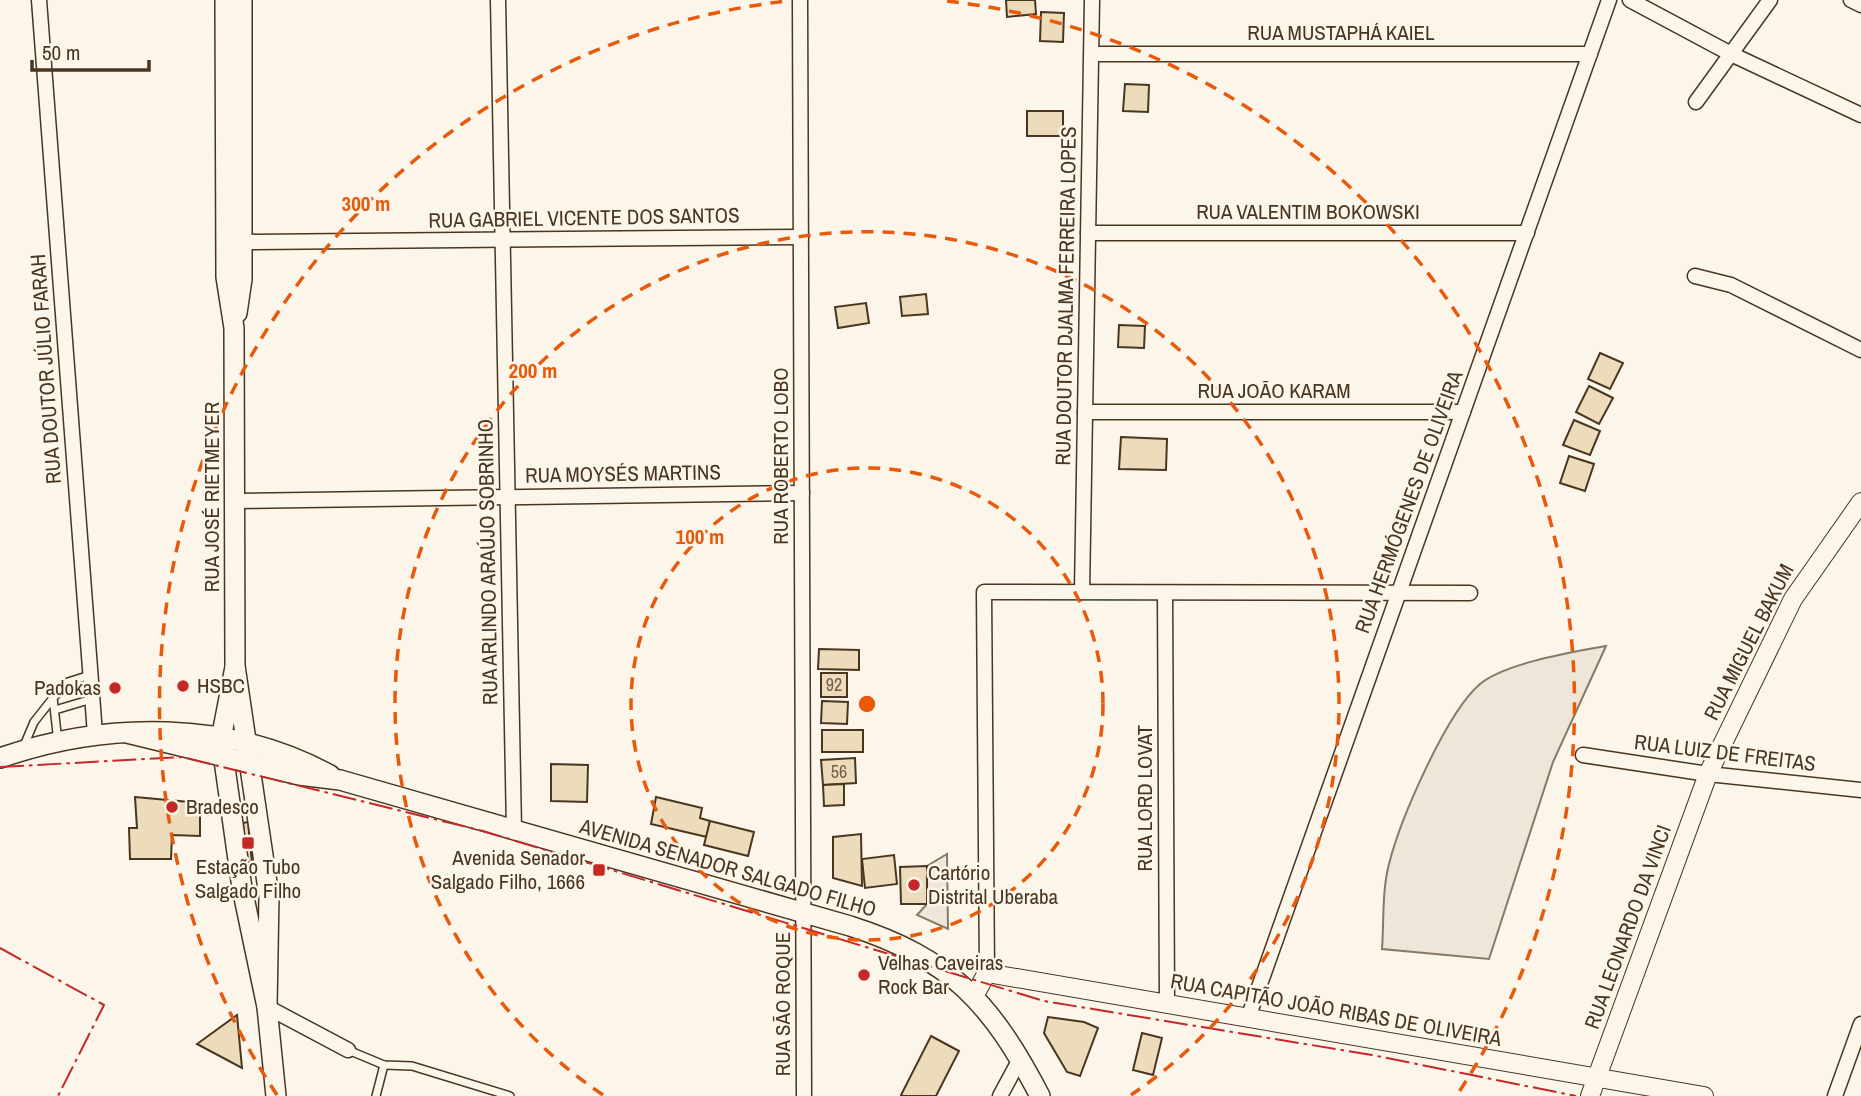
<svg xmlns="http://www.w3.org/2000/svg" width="1861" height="1096" viewBox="0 0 1861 1096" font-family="'Archivo Narrow',sans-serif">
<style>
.green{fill:#ede6d9;stroke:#887966;stroke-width:2}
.parking{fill:#ede7d9;stroke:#887966;stroke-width:2}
.building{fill:#ecdcbc;stroke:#4a3520;stroke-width:2}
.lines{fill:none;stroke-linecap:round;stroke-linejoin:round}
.service-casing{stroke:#4a3520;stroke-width:10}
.minor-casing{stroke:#4a3520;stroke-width:17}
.tertiary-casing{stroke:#4a3520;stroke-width:20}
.secondary-casing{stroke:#4a3520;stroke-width:22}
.service{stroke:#fbf6e9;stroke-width:7}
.minor{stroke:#fbf6e9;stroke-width:14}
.tertiary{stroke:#fbf6e9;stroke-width:18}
.secondary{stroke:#fbf6e9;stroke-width:19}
.power{stroke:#c62828;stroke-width:2;stroke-dasharray:24 5 3.5 5;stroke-linecap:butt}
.ring{fill:none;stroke:#e8590c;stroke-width:3.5;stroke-dasharray:12 9}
.poi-dot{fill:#c62828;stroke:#fbf6e9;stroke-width:2.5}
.labels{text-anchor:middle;stroke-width:5;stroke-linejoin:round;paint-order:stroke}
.number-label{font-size:18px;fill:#725f47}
.street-label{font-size:21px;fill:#4a3520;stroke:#fbf6e9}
.poi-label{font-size:21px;fill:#4a3520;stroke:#fbf6e9;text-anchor:start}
.centre{fill:#e8590c;stroke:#fbf6e9;stroke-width:3.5}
.ring-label{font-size:21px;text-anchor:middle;font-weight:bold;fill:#e8590c;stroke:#fbf6e9;stroke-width:5;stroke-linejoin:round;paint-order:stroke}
</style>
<rect width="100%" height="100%" fill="#fbf6e9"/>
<path class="green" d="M1606,646L1553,762L1489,959L1382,949C1384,921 1382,890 1389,864C1400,820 1446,713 1480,684C1505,663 1573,652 1606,646Z"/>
<path class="parking" d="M947,854L948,929L917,915L927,904V866Z"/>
<g class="building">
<path d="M1006,0H1035L1036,14L1007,17Z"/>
<path d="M1041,12L1064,13L1063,42L1040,41Z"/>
<path d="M1125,84L1149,85L1148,112L1123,111Z"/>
<rect x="1027" y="111" width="36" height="25"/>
<path d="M926,294L928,314L902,316L900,297Z"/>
<path d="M866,303L869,323L838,328L835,307Z"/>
<path d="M1119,325L1145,326L1144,348L1118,347Z"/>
<path d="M1600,353L1623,363L1610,389L1588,379Z"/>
<path d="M1589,386L1613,398L1599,424L1576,412Z"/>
<path d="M1574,420L1600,431L1590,455L1563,445Z"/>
<path d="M1121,437L1167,439L1166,470L1119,469Z"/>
<path d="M1569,456L1594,464L1585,491L1560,483Z"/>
<path d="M819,649L859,650V670L818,669Z"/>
<rect x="821" y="673" width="26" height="24"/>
<path d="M822,701L848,702L847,724L821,723Z"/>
<rect x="822" y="730" width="41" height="22"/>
<path d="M855,758L856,783L823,785L821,760Z"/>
<path d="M551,764L588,765L587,802L551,801Z"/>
<path d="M844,784V805L824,806L823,785Z"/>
<path d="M135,797L200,803V836L172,835L171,859H130L129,828H137Z"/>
<path d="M656,797L702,808L700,818L710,821L707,837L651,824Z"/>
<path d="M710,821L754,832L748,856L704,845Z"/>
<path d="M248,822L252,863H247L243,823Z"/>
<path d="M861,834L862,886L833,878V837Z"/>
<path d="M894,855L897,884L865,888L862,859Z"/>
<path d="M927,866V904H901L900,867Z"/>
<path d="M237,1015L242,1068L197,1044Z"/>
<path d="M1048,1017L1084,1022L1098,1028L1080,1076L1067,1072L1044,1033Z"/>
<path d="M1142,1033L1162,1038L1153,1075L1133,1070Z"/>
<path d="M931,1036L959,1051L936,1096H903L901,1095Z"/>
</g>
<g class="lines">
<defs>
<g id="service">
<path d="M55,710L92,699"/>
<path d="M58,742L53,698L68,682L90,675"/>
<path d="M23,748L34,722L53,698"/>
<path d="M348,1050L384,1065L412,1066L510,1096"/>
<path d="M376,1096L384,1065"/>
</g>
<g id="minor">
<path d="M39,0L95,734"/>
<path d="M498,0L514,830"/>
<path d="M800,0L804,1096"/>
<path d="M1630,0L1731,54L1861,115"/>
<path d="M1851,0L1861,5"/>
<path d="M1092,54H1590"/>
<path d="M1696,102L1770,0"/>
<path d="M1088,233H1527"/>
<path d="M242,242L801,237"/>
<path d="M1695,276L1731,285L1861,350"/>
<path d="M1085,412H1463"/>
<path d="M235,501L802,493"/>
<path d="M1082,592L1092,0"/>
<path d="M1165,593L1167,1004"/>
<path d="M1583,755L1708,774L1861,790"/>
<path d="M987,973L984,592L1470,593"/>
<path d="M267,1007L348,1050"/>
<path d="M1248,1018L1609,0"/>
<path d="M1000,1096L1020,1059"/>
<path d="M1835,1096L1861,1024"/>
</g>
<g id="tertiary">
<path d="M974,996L987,973L1704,1096"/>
<path d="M1590,1096L1708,774L1793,599L1861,502"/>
</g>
<g id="secondary">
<path d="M225,0L226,277L234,328L235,666L269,896L267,1007"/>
<path d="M237,313L242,279V0"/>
<path d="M235,667L221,739L242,888L267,1007L276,1096"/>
<path d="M127,733L299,775L340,780L850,926C951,958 992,1004 1040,1096"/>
<path d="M0,758C106,721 230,720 330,775"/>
</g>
</defs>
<use href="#service" class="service-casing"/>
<use href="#minor" class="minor-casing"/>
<use href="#tertiary" class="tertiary-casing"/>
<use href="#secondary" class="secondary-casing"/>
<use href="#service" class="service"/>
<use href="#minor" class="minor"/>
<use href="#tertiary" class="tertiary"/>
<use href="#secondary" class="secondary"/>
<g class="power">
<path d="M0,767L182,757L483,831L1044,1001L1372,1055L1576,1096"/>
<path d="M0,948L104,1005L58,1096"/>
</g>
</g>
<g class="ring">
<circle cx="867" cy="704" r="236"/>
<path d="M603 1095A472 472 0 1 1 1131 1095"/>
<path d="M277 1095A708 708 0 0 1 787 1M947 1A708 708 0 0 1 1457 1095"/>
</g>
<g class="poi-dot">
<circle cx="183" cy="686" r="7"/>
<circle cx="115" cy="688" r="7"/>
<circle cx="172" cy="807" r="7"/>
<rect x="241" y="836" width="14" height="14" rx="3.5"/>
<rect x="592" y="863" width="14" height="14" rx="3.5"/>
<circle cx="914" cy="885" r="7"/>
<circle cx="864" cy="975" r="7"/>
</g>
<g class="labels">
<g class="number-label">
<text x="834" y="691">92</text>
<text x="839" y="778">56</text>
</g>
<g class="street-label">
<text x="1341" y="40">RUA MUSTAPHÁ KAIEL</text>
<text x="1308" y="219">RUA VALENTIM BOKOWSKI</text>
<text transform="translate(584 218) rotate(-1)" y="7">RUA GABRIEL VICENTE DOS SANTOS</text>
<text transform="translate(1066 296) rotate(-89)" y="7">RUA DOUTOR DJALMA FERREIRA LOPES</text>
<text transform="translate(46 369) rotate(-94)" y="7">RUA DOUTOR JÚLIO FARAH</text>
<text x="1274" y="398">RUA JOÃO KARAM</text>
<text transform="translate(781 456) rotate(-90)" y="7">RUA ROBERTO LOBO</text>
<text transform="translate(623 474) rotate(-1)" y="7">RUA MOYSÉS MARTINS</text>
<text transform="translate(212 497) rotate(-90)" y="7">RUA JOSÉ RIETMEYER</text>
<text transform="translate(1409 502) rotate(-70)" y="7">RUA HERMÓGENES DE OLIVEIRA</text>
<text transform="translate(488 562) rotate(-91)" y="7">RUA ARLINDO ARAÚJO SOBRINHO</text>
<text transform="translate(1749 642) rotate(-63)" y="7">RUA MIGUEL BAKUM</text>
<text transform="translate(1725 753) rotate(7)" y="7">RUA LUIZ DE FREITAS</text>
<text transform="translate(1145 798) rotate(-90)" y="7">RUA LORD LOVAT</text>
<text transform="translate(728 868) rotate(16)" y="7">AVENIDA SENADOR SALGADO FILHO</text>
<text transform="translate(1628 927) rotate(-70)" y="7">RUA LEONARDO DA VINCI</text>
<text transform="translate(783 1004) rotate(-90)" y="7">RUA SÃO ROQUE</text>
<text transform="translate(1336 1010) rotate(10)" y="7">RUA CAPITÃO JOÃO RIBAS DE OLIVEIRA</text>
</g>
<g class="poi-label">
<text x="197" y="693">HSBC</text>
<text x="101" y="695" text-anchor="end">Padokas</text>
<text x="186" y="814">Bradesco</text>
<text x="585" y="865" text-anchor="end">Avenida Senador<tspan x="585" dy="24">Salgado Filho, 1666</tspan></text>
<text x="248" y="874" text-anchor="middle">Estação Tubo<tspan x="248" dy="24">Salgado Filho</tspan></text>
<text x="928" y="880">Cartório<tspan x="928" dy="24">Distrital Uberaba</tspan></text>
<text x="878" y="970">Velhas Caveiras<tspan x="878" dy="24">Rock Bar</tspan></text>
</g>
</g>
<circle cx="867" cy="704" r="10" class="centre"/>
<g class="ring-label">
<text x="366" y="211">300 m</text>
<text x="533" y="378">200 m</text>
<text x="700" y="544">100 m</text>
</g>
<path d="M32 60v10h117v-10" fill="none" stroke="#4a3520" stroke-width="3.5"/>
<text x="42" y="60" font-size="21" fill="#4a3520" stroke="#fbf6e9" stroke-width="5" paint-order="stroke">50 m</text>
</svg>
